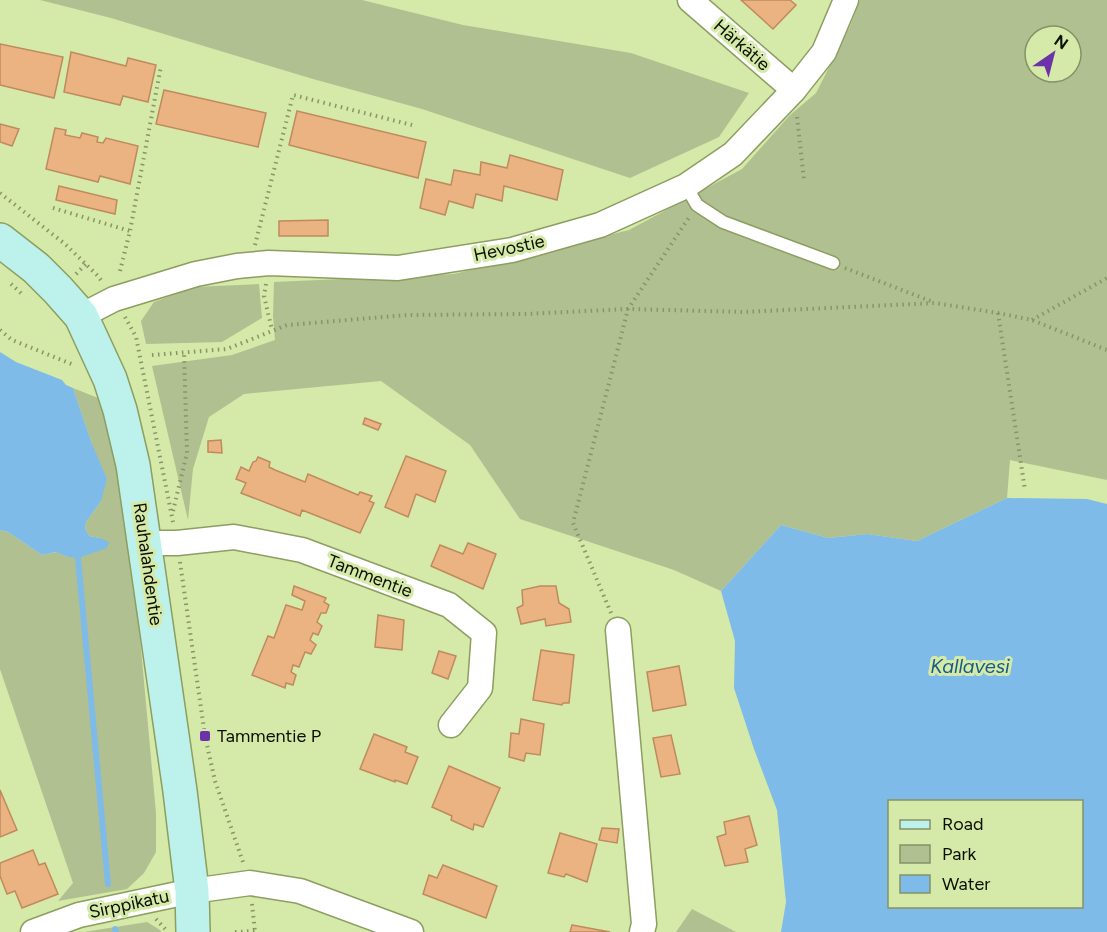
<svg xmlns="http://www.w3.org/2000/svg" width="1107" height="932" viewBox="0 0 1107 932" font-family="Figtree,sans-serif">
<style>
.green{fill:#b1c090;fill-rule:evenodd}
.water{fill:#7ebbe9;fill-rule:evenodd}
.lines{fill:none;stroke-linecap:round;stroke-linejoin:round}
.stream{stroke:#7ebbe9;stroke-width:6}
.building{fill:#ebb381;stroke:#bf8b5e;stroke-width:1.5}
.lane-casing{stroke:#8c9e60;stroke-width:15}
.street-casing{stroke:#8c9e60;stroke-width:27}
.secondary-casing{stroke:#8c9e60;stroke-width:36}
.path{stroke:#879567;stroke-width:4;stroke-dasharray:1.5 4.5;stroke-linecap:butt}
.lane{stroke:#fff;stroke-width:12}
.street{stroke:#fff;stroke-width:24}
.secondary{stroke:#bdf2ec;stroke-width:33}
.poi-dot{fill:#6c32a8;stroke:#d5e9a8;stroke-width:2}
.labels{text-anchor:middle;stroke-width:6;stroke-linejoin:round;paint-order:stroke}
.street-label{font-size:18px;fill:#0b1000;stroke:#d5e9a8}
.poi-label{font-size:18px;fill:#0b1000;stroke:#d5e9a8;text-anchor:start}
.water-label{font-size:20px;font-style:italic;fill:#145b87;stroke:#d5e9a8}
</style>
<rect width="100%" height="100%" fill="#d5e9a8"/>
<g class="green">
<path d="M40,0H362L463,25L631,53L749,93L719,137L630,178L422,109L313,79L111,18Z"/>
<path d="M860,0H1107V480L1010,460L1007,498L917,541L867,534L828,538L781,525L721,591L674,570L520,519L470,445L381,381L244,394L209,417L193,469L188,520L152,366L232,355L275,340L273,316L274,282L454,274L629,230L742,169L790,115L816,93L850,26ZM1035,36H1071V72H1035Z"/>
<path d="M259,284L262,318L222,342L146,344L141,321L154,302L194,287Z"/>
<path d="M73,388L98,398L109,420L134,572L156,813V852L144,873L127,889L58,901L73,883L0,669V530L8,532L42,555L57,552L68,557L100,538L89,536L85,528L86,522L101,501L92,444Z"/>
<path d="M692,909L736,932H676Z"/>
<path d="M147,922L160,930L161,932H84Z"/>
</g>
<g class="water">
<path d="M0,352L16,362L62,380L66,385L73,388L92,444L107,479L101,501L86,522L85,528L89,536L100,538L109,542L107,548L78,558L68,557L56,552L42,555L8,532L0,530Z"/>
<path d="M1007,498L1087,499L1107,504V932H781L786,902L777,810L754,749L734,688L735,641L721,591L781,525L828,538L867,534L917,541ZM890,802H1082V906H890Z"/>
</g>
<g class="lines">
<g class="stream">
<path d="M78,558L108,884"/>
<path d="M115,929L116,932"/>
</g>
</g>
<g class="building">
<path d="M741,0H790L796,5L773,29Z"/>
<path d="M0,44L63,57L54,98L0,85Z"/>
<path d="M71,52L126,66L128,58L156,65L148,102L123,96L120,105L64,92Z"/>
<path d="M164,90L266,113L258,147L156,124Z"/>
<path d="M297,111L426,142L418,178L289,145Z"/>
<path d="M0,124L19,129L12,146L0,142Z"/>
<path d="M55,128L66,130L65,135L80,138L82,133L98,137L97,142L103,143L106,138L138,146L130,184L100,176L98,182L46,169Z"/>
<path d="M510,155L563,170L557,200L504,186L502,201L476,194L473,208L449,201L445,215L420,208L426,179L451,185L454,170L480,175L481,162L507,168Z"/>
<path d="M59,186L117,200L115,214L56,200Z"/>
<path d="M328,220V236H279V221Z"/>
<path d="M365,418L381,424L378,430L363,424Z"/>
<path d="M221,440L222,453L208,452V441Z"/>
<path d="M406,456L446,471L435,502L416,494L408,517L385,507Z"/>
<path d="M258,457L270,462L269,467L275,470L305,482L308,474L358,495L360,492L372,496L369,501L374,503L360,533L302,510L300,516L241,493L246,483L236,479L241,467L249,471L253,462L256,461Z"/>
<path d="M468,543L496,554L483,589L431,566L440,545L463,554Z"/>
<path d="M294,586L326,598L324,602L329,605L326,613H321L317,622L322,626L318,635L313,633L310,640L316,645L311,654L305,652L299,667L293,665L291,672L296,675L293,685L286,683L285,688L252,675L268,636L274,638L286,605L302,610L305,601L292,595Z"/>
<path d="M540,586H556L559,603L569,609L571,622L546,626L545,619L521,624L517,608L523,605L522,590Z"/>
<path d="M378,615L404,620L402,650L375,647Z"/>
<path d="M541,650L574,655L569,703H563L562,705L533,700Z"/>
<path d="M439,651L456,656L448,679L432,673Z"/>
<path d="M679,666L686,705L653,711L647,672Z"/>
<path d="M521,719L544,724L540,755L526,753L524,761L509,757L511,733L519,734Z"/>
<path d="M374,734L407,747L405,752L418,757L407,784L395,780V782L360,769Z"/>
<path d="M671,735L680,774L661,777L653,738Z"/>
<path d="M449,766L500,788L483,827L474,824L473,830L451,820L452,816L432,807Z"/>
<path d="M0,790L17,830L0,837Z"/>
<path d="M749,816L757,845L745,849L748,862L725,866L717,837L726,834L724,822Z"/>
<path d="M602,828L619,829L617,843L599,840Z"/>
<path d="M560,833L597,844L587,882L566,874L564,877L548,873Z"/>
<path d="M33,850L39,865L45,863L58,894L22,908L15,891L7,894L0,876V863Z"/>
<path d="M443,865L497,886L486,918L423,894L429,875L437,878Z"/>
<path d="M572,925L610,932H570Z"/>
</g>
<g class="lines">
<defs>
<path id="lane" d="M686,186L697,205L723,222L833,263"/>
<g id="street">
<path d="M690,0L794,90"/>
<path d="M81,316L114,299L196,274L237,266L269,263L398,268L512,250L600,225L686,186L733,154L794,90L824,52L846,0"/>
<path d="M145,543H177L234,537L302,550L449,605L484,633L480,688L451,725"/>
<path d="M618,630L644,924L642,932"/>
<path d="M33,932L79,915L192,891L250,883L300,891L411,932"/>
</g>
<path id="secondary" d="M0,240L36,268L58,290L81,316L110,379L120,410L133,465L180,791L192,891L193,932"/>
</defs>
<use href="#lane" class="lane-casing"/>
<use href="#street" class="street-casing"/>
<use href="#secondary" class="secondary-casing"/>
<g class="path">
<path d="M797,117L804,180"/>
<path d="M0,193L65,244L98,276L103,283"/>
<path d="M53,208L130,231"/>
<path d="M255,245L293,95L412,125"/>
<path d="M845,268L933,302"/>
<path d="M120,271L130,231L161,66"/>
<path d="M76,274L86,264"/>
<path d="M11,284L23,295"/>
<path d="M266,284L264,296L272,330"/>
<path d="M998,313L1025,490"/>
<path d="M125,317L136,337L173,522"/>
<path d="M1032,320L1107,278"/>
<path d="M0,330L12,340L74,365"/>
<path d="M152,355L227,349L287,325L407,315L525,314L628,309L743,312L935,303L998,313L1032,320L1107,350"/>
<path d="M173,511L187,453L184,352"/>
<path d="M180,562L205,736L215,781L244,865"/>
<path d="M611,613L573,523L628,309L690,216"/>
<path d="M252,904L255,932"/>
<path d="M156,919L167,931"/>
<path d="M235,932L255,931"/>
</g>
<use href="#lane" class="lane"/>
<use href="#street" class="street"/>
<use href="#secondary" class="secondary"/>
</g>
<rect class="poi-dot" x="199" y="730" width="12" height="12" rx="3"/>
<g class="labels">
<g class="street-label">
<text transform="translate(742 45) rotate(41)" y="6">Härkätie</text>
<text transform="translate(509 248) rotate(-12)" y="6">Hevostie</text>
<text transform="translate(148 564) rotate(82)" y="6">Rauhalahdentie</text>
<text transform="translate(370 576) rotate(21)" y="6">Tammentie</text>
<text transform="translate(129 904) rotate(-12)" y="6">Sirppikatu</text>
</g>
<g class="poi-label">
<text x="217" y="742">Tammentie P</text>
</g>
<g class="water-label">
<text x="970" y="673">Kallavesi</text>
</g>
</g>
<rect x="888" y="800" width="195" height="108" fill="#d5e9a8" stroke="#849265" stroke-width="1.5"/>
<rect x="900" y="820" width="30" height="9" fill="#bdf2ec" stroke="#849265" stroke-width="1.5"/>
<text x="942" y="830" font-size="18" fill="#0b1000">Road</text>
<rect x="900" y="845" width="30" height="18" fill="#b1c090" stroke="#849265" stroke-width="1.5"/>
<text x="942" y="860" font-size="18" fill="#0b1000">Park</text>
<rect x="900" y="875" width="30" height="18" fill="#7ebbe9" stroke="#849265" stroke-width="1.5"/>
<text x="942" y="890" font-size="18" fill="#0b1000">Water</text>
<g transform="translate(1053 54) rotate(35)"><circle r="28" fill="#d5e9a8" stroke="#849265" stroke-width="1.5"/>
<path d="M0-4.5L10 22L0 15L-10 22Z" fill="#6c32a8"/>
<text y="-9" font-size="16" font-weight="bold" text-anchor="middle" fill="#0b1000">N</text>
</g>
</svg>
